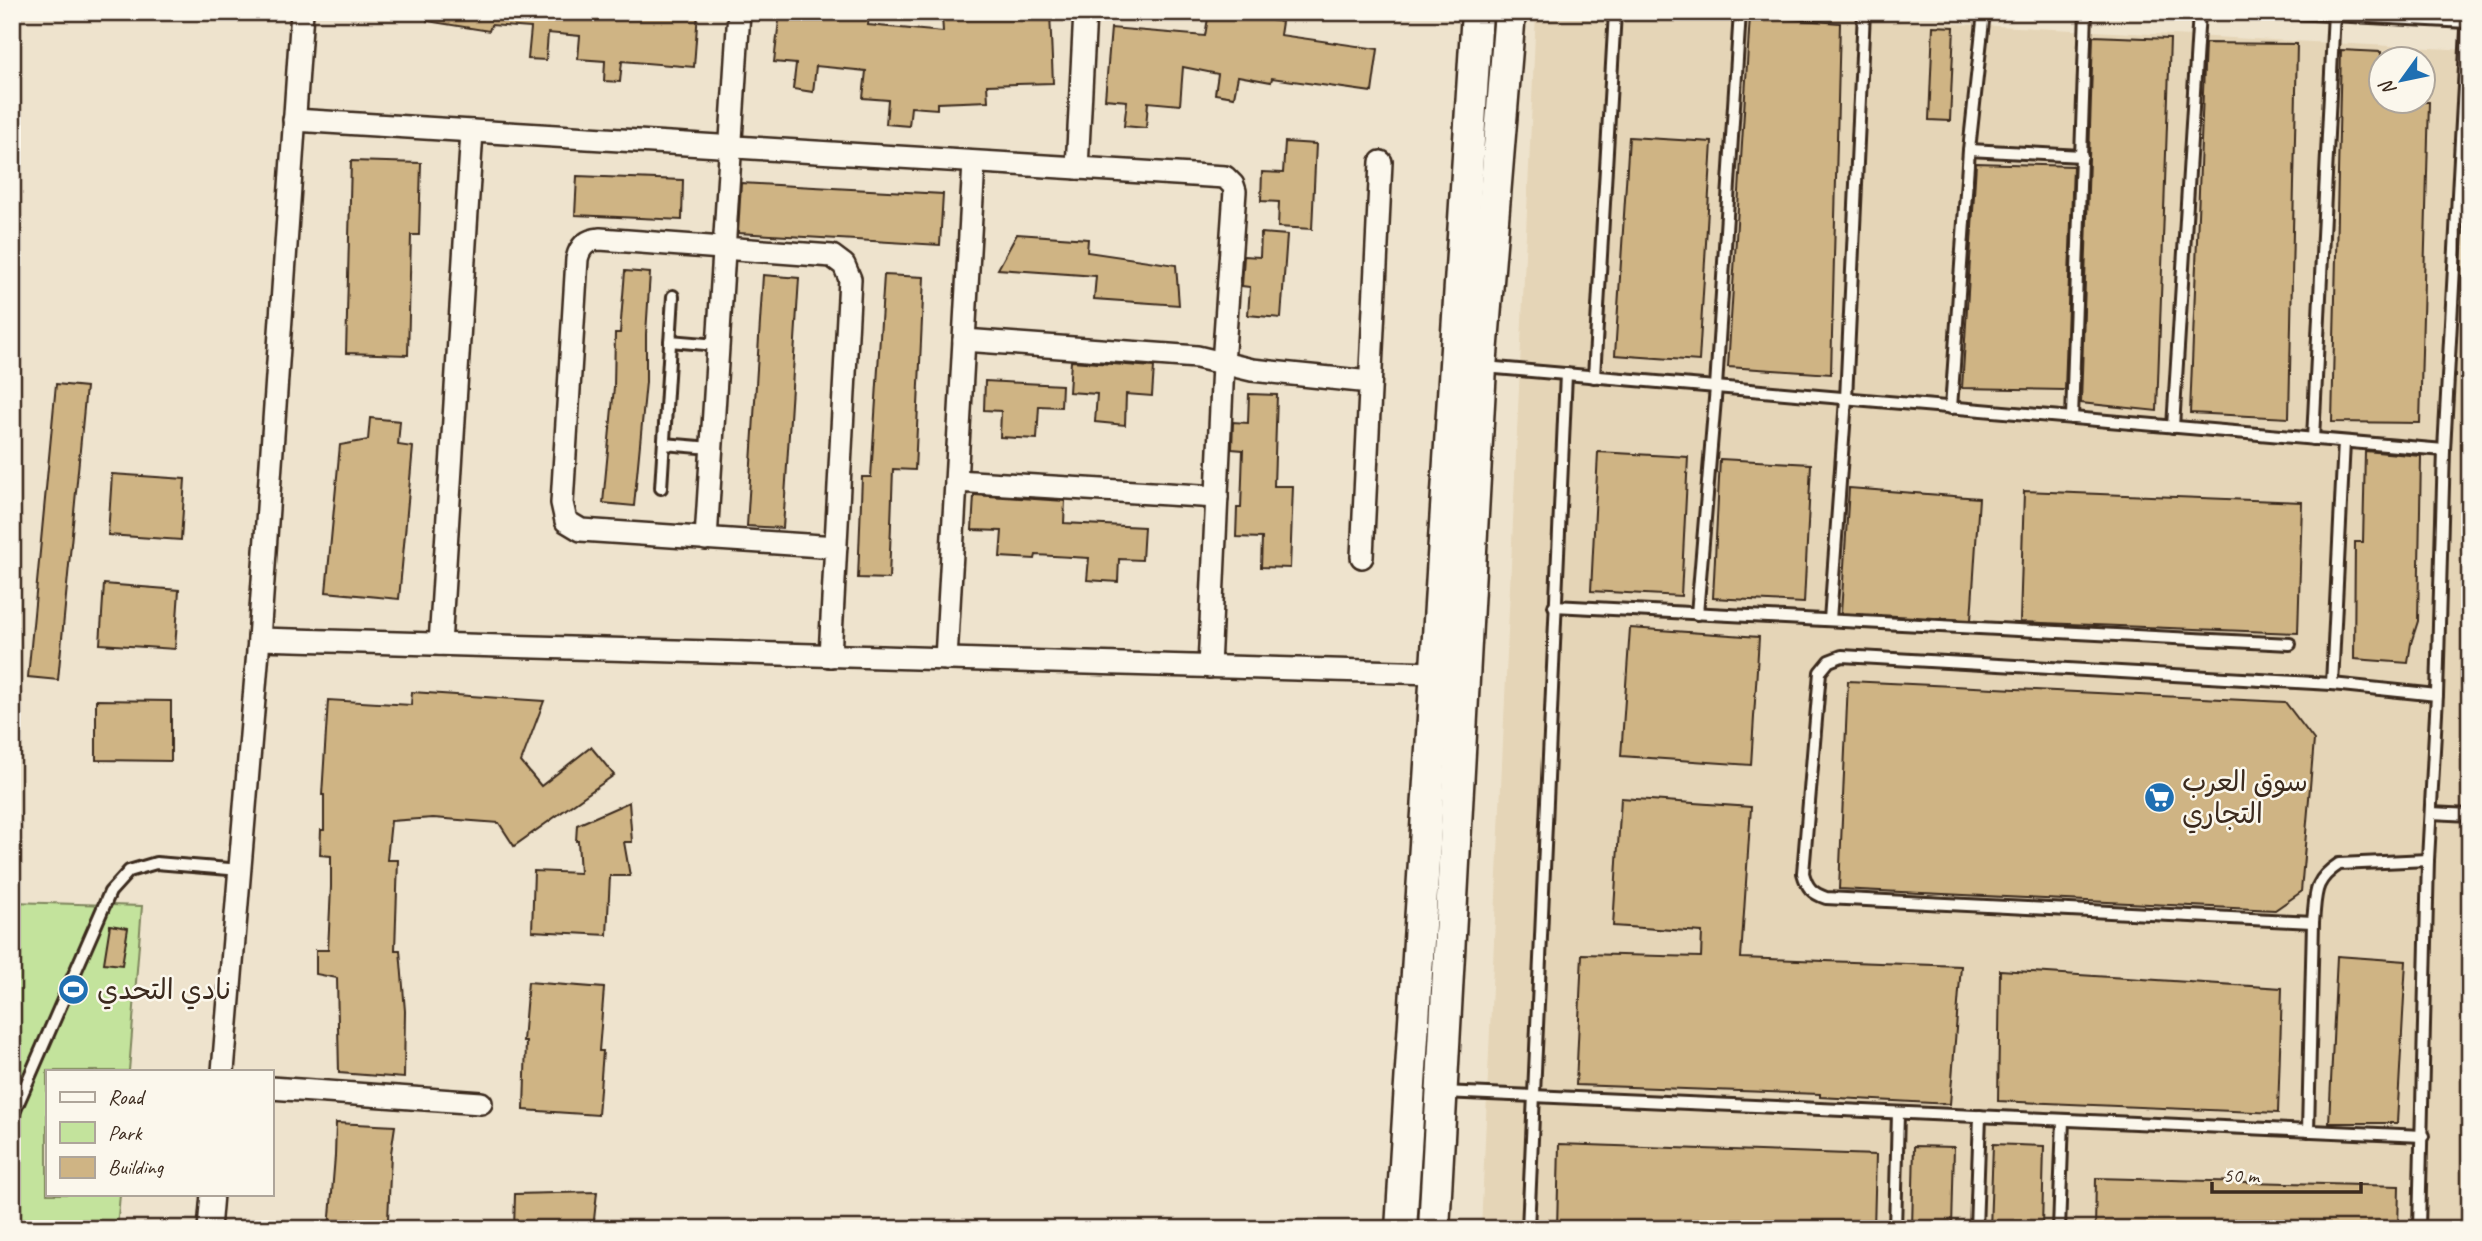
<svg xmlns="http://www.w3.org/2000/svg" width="2482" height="1241" viewBox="0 0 2482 1241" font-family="Caveat,'Playpen Sans Arabic',sans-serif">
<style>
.built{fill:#e5d5b7;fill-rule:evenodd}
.green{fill:#c3e39c;stroke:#7f865d;stroke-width:2}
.building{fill:#cfb484;stroke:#3b2a1e;stroke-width:2}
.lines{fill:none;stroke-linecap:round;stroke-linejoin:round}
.lane-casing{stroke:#3b2a1e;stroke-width:16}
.street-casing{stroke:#3b2a1e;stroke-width:26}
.secondary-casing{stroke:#3b2a1e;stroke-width:35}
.lane{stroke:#fbf7ec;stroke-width:10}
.street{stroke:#fbf7ec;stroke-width:21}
.secondary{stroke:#fbf7ec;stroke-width:30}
.labels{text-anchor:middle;stroke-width:5;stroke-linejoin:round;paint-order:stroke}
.poi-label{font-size:28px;fill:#3b2a1e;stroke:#fbf7ec;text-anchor:start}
</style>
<rect width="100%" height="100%" fill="#eee3cd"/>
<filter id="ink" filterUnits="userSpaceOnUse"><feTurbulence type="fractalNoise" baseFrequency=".0143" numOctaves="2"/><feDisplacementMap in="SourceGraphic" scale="14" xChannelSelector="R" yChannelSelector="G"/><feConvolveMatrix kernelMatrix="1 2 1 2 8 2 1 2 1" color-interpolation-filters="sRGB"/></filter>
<g filter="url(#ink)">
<path class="built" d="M1536,12H1719L2470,50V1229H1481ZM2380,60H2422V102H2380Z"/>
<path class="green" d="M12,902L142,906L129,1071H47V1194H120L117,1229H12Z"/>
<g class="building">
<path d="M428,12H698L694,67L622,61L620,82L604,81L605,61L578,59L580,36L548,33L546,60L528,59L531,28L491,25L489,31L427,21Z"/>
<path d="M780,12H869L868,25L943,32L942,15L1050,12L1053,83L987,85L988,101L937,103V109L911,107L909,126L886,124L888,100L863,98L866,71L816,66L813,92L793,89L796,64L774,62Z"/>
<path d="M1209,12H1226L1282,22L1280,35L1378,49L1372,92L1272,78L1271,82L1238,76L1234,97L1215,94L1218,74L1183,67L1180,105L1148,102L1146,128L1124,126L1127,101L1105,99L1111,28L1205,36Z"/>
<path d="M1750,16L1840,23L1831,374L1728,367Z"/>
<path d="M1933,26L1954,27L1950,121L1929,120Z"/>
<path d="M2093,36L2170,39L2157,411L2081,403Z"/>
<path d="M2205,43L2297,44L2289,418L2190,413Z"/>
<path d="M2341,50L2381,52V102H2429L2420,423L2332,422Z"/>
<path d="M1629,137L1712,142L1699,361L1615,355Z"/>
<path d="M1285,142L1316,144L1312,229L1278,227L1279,202L1261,201L1262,172L1283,173Z"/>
<path d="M351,161L421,163L419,235H411L408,355L346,353Z"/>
<path d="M1976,163L2073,166L2065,390L1962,388Z"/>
<path d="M577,176L683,180L682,220L575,215Z"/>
<path d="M741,183L943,194L940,245L738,233Z"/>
<path d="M1261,233L1287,235L1281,318L1248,315L1250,287L1242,286L1244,256L1260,257Z"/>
<path d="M1017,234L1088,239L1087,252L1176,265L1179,305L1094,299L1096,276L998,269Z"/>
<path d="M625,271L650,273L646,334V382L634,506L603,503L614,387L615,333H620Z"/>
<path d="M763,275L799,278L783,528L747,526Z"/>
<path d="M884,275L924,277L915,470L893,469L889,579L858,578L862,477H871Z"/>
<path d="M1071,361L1154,367L1152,396L1126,394L1125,425L1095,422L1097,394L1069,392Z"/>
<path d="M985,381L1062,385L1061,407L1039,406L1037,439L1000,437L1001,411L984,410Z"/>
<path d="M56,384L86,387L58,680L28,677Z"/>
<path d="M1249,394L1277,395L1274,486H1293L1290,568L1261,567L1262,538L1236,537L1237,508H1241L1243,450L1232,449L1233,422L1248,423Z"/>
<path d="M370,418L400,421L398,445L413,447L399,599L326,592L340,445L368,440Z"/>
<path d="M2365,451L2421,456L2418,621L2411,643L2408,663L2354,659L2355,542H2363Z"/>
<path d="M1598,452L1688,457L1681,596L1591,591Z"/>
<path d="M1720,459L1811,464L1804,603L1713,598Z"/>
<path d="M112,474L185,479L181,540L108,535Z"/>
<path d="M1849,488L1979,498L1971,620L1841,613Z"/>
<path d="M2024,491L2302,502L2298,633L2020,622Z"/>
<path d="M974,495L1065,501L1064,523L1144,527L1142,560L1119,559L1118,582L1087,580L1089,558L1036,555L1035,559L1000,557L1002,531L972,530Z"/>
<path d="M104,584L179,590L175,649L100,644Z"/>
<path d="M1630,628L1759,637L1751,765L1621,756Z"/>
<path d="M1848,681L2285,702L2314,740L2301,892L2275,910L1839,889Z"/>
<path d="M412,692L544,701L521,762L541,786L591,747L614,775L514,846L499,823L433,818L391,821L387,860H398L395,950H400L405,1011L404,1078L339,1073L337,978L316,974V950H328L331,887V856L320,855L321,830H324V795H322L328,700L411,705Z"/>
<path d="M96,700L171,701V761L96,760Z"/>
<path d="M1621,798L1751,807L1741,958L1961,966L1950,1104L1820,1097V1094L1576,1085L1582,954L1701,957L1702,932L1613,926Z"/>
<path d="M629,802L632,842H624L630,876H610L607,935L532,931L534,871L580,873L578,841H576L577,825Z"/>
<path d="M110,925L128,928L122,965L104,963Z"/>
<path d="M2337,956L2406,961L2397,1123H2329Z"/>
<path d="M2000,970L2282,988L2278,1113L1998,1101Z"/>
<path d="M528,982L604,988L599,1051H603L598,1115L524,1110L526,1041H523Z"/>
<path d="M336,1123L395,1126L391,1153L388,1220H376L375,1229H329L335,1156Z"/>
<path d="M1559,1144L1876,1155L1874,1229H1557Z"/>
<path d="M1993,1144L2044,1146L2042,1229H1990Z"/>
<path d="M1914,1146L1954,1147L1952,1229H1912Z"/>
<path d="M2096,1178L2399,1186L2398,1229H2095Z"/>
<path d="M597,1192L593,1229H514L515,1194Z"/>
</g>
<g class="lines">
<defs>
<g id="lane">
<path d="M2274,12L2468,22"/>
<path d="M1969,150L2082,156"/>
<path d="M670,341L717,345"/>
<path d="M1484,367L2444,450"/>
<path d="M1594,377L1615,12"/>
<path d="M1951,408L1969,150L1984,12"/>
<path d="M2072,418L2086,12"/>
<path d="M2173,427L2199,12"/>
<path d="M2313,439L2334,12"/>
<path d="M664,444L711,448"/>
<path d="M661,488L673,296"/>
<path d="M1554,606L2290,644"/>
<path d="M1697,614L1716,387L1740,12"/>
<path d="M1830,620L1846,399L1864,12"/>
<path d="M2332,684L2344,442"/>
<path d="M2431,813L2470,815"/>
<path d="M2313,922L1826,898C1812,893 1807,888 1803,873L1820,672L1829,661L1842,656L2332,684L2437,695"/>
<path d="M1443,1092L2423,1136"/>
<path d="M12,1117L110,892L129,871L156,863L241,870"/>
<path d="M2308,1131L2313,922C2316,893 2313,881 2339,864L2428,860"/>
<path d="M1528,1229L1566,374"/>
<path d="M1895,1229L1898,1113"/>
<path d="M1976,1229L1980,1116"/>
<path d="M2059,1229L2063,1120"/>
<path d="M2419,1229L2428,860L2437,695L2444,450L2468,12"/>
</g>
<g id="street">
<path d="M294,120L1225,177L1233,185L1235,191L1223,364L1209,667"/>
<path d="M1077,168L1085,12"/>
<path d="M964,340L1197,357L1252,370L1370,382"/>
<path d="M956,481L1217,497"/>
<path d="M706,539L739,12"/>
<path d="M1362,557L1381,162"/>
<path d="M259,639L1435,673"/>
<path d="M440,644L472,131"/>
<path d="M830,656L850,279L844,265L832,256L600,239C587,240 580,246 577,259L562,503L566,521L581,530L836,547"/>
<path d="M946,659L974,163"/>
<path d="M223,1071L259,639L302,12"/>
<path d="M271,1088L481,1103"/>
<path d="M209,1229L212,1194"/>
</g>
<g id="secondary">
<path d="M1401,1229L1477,12"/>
<path d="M1434,1229L1481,367L1510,12"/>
</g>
</defs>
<use href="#lane" class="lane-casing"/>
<use href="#street" class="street-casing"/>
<use href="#secondary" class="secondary-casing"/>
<use href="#lane" class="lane"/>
<use href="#street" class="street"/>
<use href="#secondary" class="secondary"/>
</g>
</g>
<defs>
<symbol id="supermarket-disc" viewBox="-11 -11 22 22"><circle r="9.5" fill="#1f6fb2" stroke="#fbf7ec"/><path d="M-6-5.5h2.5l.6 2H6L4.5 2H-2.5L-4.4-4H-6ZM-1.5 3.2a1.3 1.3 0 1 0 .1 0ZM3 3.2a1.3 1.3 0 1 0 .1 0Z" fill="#fff"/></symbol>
<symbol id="stadium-disc" viewBox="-11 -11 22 22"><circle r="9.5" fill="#1f6fb2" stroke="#fbf7ec"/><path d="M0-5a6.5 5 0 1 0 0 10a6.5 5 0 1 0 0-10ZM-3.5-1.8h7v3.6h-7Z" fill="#fff"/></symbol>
</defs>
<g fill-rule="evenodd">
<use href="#supermarket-disc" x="2142" y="780" width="35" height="35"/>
<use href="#stadium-disc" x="56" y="972" width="35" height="35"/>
</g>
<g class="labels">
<g class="poi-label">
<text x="2182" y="791">سوق العرب<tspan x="2182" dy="32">التجاري</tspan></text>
<text x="97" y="999">نادي التحدي</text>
</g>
</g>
<rect width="2482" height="1241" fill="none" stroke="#fbf7ec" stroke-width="42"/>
<rect x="21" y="21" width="2440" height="1199" fill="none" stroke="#3b2a1e" stroke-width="2.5" filter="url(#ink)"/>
<rect x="46" y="1070" width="228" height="126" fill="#fbf7ec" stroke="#aea59a" stroke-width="2"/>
<rect x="60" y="1092" width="35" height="10" fill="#fbf7ec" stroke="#aea59a" stroke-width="2"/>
<text x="108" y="1104" font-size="21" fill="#3b2a1e">Road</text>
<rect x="60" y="1122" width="35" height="21" fill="#c3e39c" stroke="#aea59a" stroke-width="2"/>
<text x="108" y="1140" font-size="21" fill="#3b2a1e">Park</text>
<rect x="60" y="1157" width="35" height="21" fill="#cfb484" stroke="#aea59a" stroke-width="2"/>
<text x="108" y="1174" font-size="21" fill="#3b2a1e">Building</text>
<g transform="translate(2402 80) rotate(237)"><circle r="33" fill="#fbf7ec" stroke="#aea59a" stroke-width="2"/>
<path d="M0-5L12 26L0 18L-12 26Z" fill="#1f6fb2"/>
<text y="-10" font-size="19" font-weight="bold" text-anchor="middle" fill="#3b2a1e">N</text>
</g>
<path d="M2212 1182v10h149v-10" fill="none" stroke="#3b2a1e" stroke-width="3.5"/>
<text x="2223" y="1182" font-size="21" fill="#3b2a1e" stroke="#fbf7ec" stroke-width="5" paint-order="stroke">50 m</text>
</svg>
